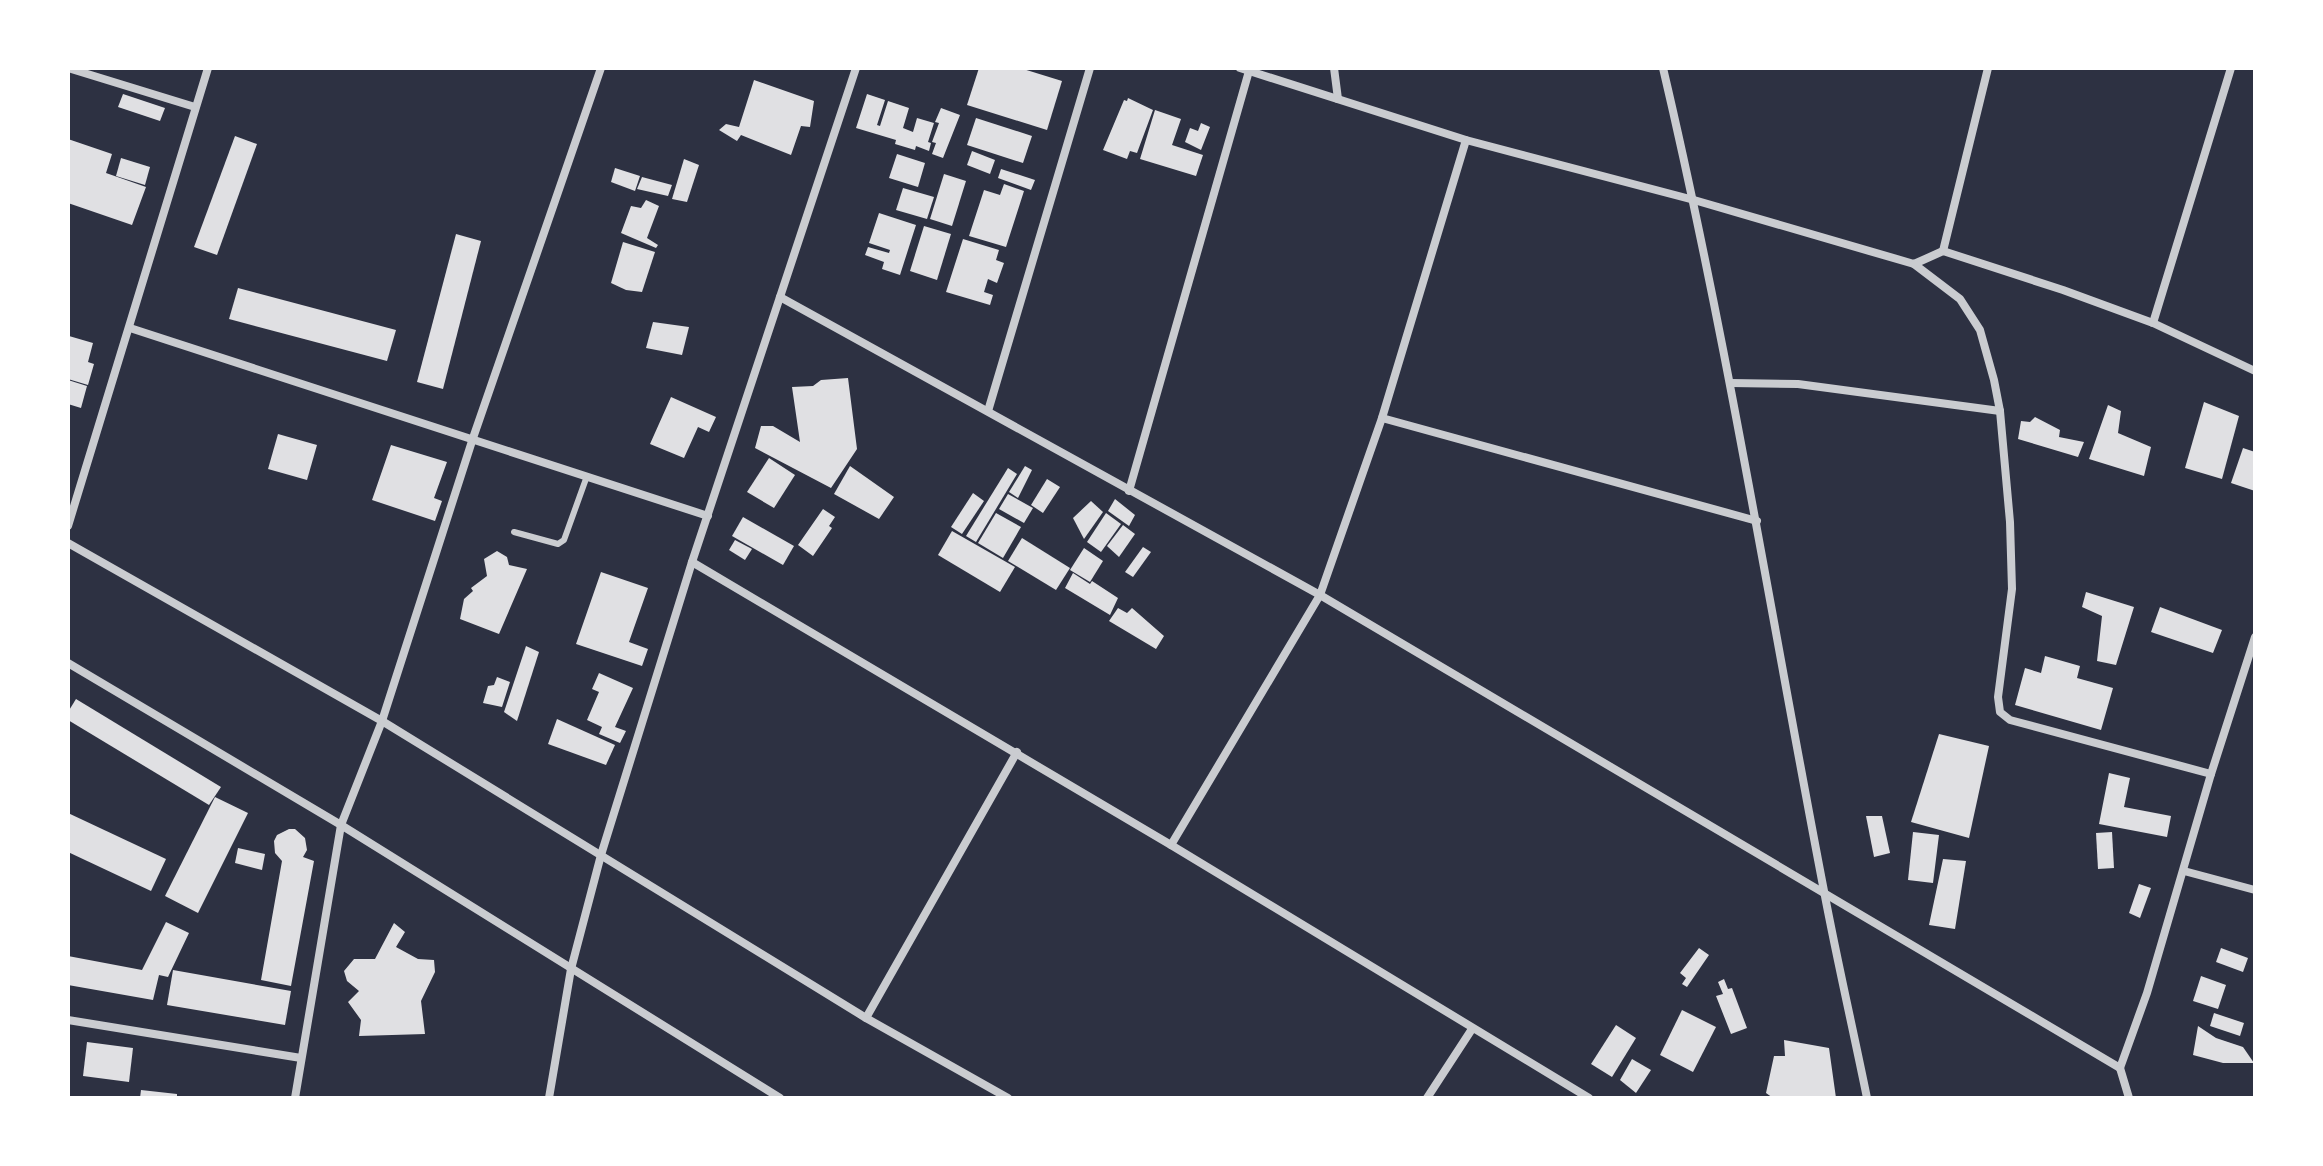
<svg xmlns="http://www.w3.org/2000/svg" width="2323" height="1166" viewBox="0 0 2323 1166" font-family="Georgia,serif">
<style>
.building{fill:#e0e0e3}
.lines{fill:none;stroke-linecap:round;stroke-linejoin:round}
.service{stroke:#caccd0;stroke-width:6}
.minor{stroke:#caccd0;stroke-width:8}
</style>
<rect width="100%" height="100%" fill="#2d3142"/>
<g class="building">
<path d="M979,68H1020L1062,81L1047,130L967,105Z"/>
<path d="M754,80L814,101L810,127L801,126L791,155L741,135L737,141L719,130L726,124L739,127Z"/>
<path d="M123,94L165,108L160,121L118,107Z"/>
<path d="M867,94L885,100L877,125L880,126L888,101L909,108L903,128L913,132L917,118L934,123L928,142L931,143L929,151L916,146L915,150L895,144L896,140L856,128Z"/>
<path d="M1128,98L1153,110L1137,153L1130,151L1127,159L1103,150L1124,100L1127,101Z"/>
<path d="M941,108L960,115L943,158L932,154L936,143L932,142L939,123L935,122Z"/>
<path d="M1155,110L1181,119L1172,145L1203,155L1196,176L1140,159Z"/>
<path d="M976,118L1032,136L1023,163L967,145Z"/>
<path d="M1201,123L1210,127L1201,150L1185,142L1190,128L1198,131Z"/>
<path d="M235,136L257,144L217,255L194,247Z"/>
<path d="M68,139L112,154L106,173L146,187L132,225L68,203Z"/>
<path d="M972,151L995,160L990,174L967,165Z"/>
<path d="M897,154L925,163L918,187L889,178Z"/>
<path d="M121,158L150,167L145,185L116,176Z"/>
<path d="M684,159L699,165L687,202L672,199Z"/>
<path d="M615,168L640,176L635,191L611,182Z"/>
<path d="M1001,169L1035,180L1031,190L998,178Z"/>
<path d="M944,174L966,181L952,226L930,219Z"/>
<path d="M642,177L672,185L668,196L637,189Z"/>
<path d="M1004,184L1024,191L1006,247L969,236L984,190L1000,195Z"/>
<path d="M903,188L934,197L927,219L896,210Z"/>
<path d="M646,200L659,206L647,238L658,245L656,248L621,233L631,206L641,208Z"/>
<path d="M879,213L916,225L900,275L882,269L884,262L865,255L868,247L889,253L890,250L869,243Z"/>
<path d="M924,226L951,234L937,280L910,271Z"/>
<path d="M456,234L481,241L443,389L417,382Z"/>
<path d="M963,239L999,250L996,260L1004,263L997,283L988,279L984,292L993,295L990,305L946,292Z"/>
<path d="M623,242L655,252L642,292L626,290L611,283Z"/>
<path d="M238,288L396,330L387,361L229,319Z"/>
<path d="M653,322L689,327L682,355L646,348Z"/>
<path d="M69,336L93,343L88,362L94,364L88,385L68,379Z"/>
<path d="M848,378L857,449L831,488L755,448L761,426H773L800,442L792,387L813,386L821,380Z"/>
<path d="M68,380L87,386L81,408L68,404Z"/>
<path d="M671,397L716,417L709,432L698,427L684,458L650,444Z"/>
<path d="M2204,402L2239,416L2222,479L2185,468Z"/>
<path d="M2108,405L2121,411L2118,433L2151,447L2144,476L2089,459Z"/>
<path d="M2035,417L2060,430L2059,437L2084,442L2078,457L2018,439L2021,421L2030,422Z"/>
<path d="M278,434L317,445L307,480L268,469Z"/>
<path d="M391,445L447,462L434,498L442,501L435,521L372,500Z"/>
<path d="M2243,448L2255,452V491L2231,483Z"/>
<path d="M769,458L795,475L774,508L747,492Z"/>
<path d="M850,466L894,497L879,519L834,494Z"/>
<path d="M1025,466L1032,470L1018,498L1009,492Z"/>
<path d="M1008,468L1017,474L976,542L966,536Z"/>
<path d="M1047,479L1060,487L1043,513L1031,505Z"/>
<path d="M973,493L984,501L962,534L951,527Z"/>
<path d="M1008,494L1033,508L1024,523L999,509Z"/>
<path d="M1115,499L1135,515L1129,526L1108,511Z"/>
<path d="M1091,501L1103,512L1084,539L1073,518Z"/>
<path d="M823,509L835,517L829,526L832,528L813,556L798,545Z"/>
<path d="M996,513L1021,527L1003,558L978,543Z"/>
<path d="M1106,513L1121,524L1101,552L1087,542Z"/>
<path d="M743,517L794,546L783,565L732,536Z"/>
<path d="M1123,525L1135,534L1119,557L1107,546Z"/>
<path d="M952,531L1015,567L1000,592L938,555Z"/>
<path d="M1022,538L1070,568L1056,590L1008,561Z"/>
<path d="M735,540L752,549L745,560L729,550Z"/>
<path d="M1143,547L1151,552L1133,577L1125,572Z"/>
<path d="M1084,548L1103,561L1090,582L1070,570Z"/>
<path d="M497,551L507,557L509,565L527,569L499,634L460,619L464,599L473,591L471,588L487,576L484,559Z"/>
<path d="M601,572L648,588L629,642L648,649L642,666L576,644Z"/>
<path d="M1073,573L1090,584L1092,581L1118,598L1110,615L1065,588Z"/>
<path d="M2086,592L2134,607L2116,665L2097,661L2102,616L2082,607Z"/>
<path d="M2160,607L2222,630L2213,653L2151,632Z"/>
<path d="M1118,608L1127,613L1132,608L1164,636L1156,649L1109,621Z"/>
<path d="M526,646L539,652L517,721L504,712Z"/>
<path d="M2045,656L2080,666L2077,678L2113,688L2101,730L2015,705L2025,668L2041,673Z"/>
<path d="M599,673L633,688L615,727L626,731L620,743L599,734L602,727L587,720L599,692L592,689Z"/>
<path d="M497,677L510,682L502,707L483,703L488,686L494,685Z"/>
<path d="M76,699L221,787L209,805L68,720V712Z"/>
<path d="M557,719L615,745L606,765L548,744Z"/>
<path d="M1939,734L1989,746L1969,838L1911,822Z"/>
<path d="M2109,773L2130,778L2124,807L2171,816L2167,837L2099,824Z"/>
<path d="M215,797L248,813L198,913L165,896Z"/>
<path d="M68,813L166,859L151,891L68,852Z"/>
<path d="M1866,816H1882L1890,853L1874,857Z"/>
<path d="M289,829H295L305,838L307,850L303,857L314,861L291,986L261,980L282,861L275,853L274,841L277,835Z"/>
<path d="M1913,832L1939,835L1933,883L1908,880Z"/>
<path d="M2112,832L2114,868L2098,869L2096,833Z"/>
<path d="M238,848L265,854L262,870L235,863Z"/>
<path d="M1943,859L1966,861L1955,929L1929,925Z"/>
<path d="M2139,884L2151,888L2140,918L2129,913Z"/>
<path d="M166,922L189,933L168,977L159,975L153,1000L68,985V956L142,970Z"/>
<path d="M394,923L405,932L396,947L418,959L434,960L435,972L421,1001L425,1034L359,1036L361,1020L348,1002L359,991L347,981L344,971L354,959H375Z"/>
<path d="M1699,948L1709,955L1687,987L1682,984L1686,978L1680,973Z"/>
<path d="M2221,948L2248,958L2243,972L2216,962Z"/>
<path d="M173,970L291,991L285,1025L167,1005Z"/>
<path d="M2201,976L2226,985L2218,1009L2193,1001Z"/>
<path d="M1724,979L1728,989L1732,988L1747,1028L1731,1034L1716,996L1723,994L1718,982Z"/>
<path d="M1682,1010L1716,1027L1693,1072L1660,1055Z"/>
<path d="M2214,1013L2244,1023L2240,1036L2210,1026Z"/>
<path d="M1616,1025L1636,1038L1612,1077L1591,1064Z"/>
<path d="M2198,1026L2216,1038L2243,1047L2254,1063H2223L2193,1055Z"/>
<path d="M1784,1040L1829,1048L1836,1098H1773L1766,1093L1774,1056H1785Z"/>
<path d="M87,1042L133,1048L129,1082L83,1076Z"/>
<path d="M1632,1059L1651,1070L1636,1093L1620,1080Z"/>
<path d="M141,1090L177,1094V1098H140Z"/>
</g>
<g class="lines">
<path class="service" d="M514,532L558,544L564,540L587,476"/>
<g class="minor">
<path d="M68,68L195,107"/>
<path d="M1240,68L1466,140L1694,200L1914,264L1943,251L2063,290L2153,323L2255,371"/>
<path d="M1334,68L1338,99"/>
<path d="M1663,68C1727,340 1771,616 1824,891C1837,960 1853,1029 1867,1098"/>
<path d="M1943,251L1988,68"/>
<path d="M1914,264L1960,299L1980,330L1994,380L2000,411L2010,522L2012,589L1998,697L2000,712L2010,720L2211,774"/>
<path d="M780,297L1320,595L2120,1068"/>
<path d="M2153,323L2231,68"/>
<path d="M130,328L708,516"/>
<path d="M1731,383L1798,384L2000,411"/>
<path d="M988,411L1090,68"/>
<path d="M1382,418L1757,521"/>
<path d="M1129,491L1249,71"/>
<path d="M68,526L208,68"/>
<path d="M68,543L382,721L866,1018L1008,1098"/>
<path d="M692,562L1171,845L1589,1098"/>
<path d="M68,663L341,825L780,1098"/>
<path d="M1171,845L1320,595L1382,418L1466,140"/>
<path d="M2184,871L2255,890"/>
<path d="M866,1018L1017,752"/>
<path d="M68,1020L301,1058"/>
<path d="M295,1098L341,825L382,721L473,438L601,68"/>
<path d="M549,1098L571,969L601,855L692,562L856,68"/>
<path d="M1427,1098L1472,1029"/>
<path d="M2129,1098L2120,1068L2147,993L2211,774L2255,637"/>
</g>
</g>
<rect width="2323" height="1166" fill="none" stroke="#ffffff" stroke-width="140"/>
</svg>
